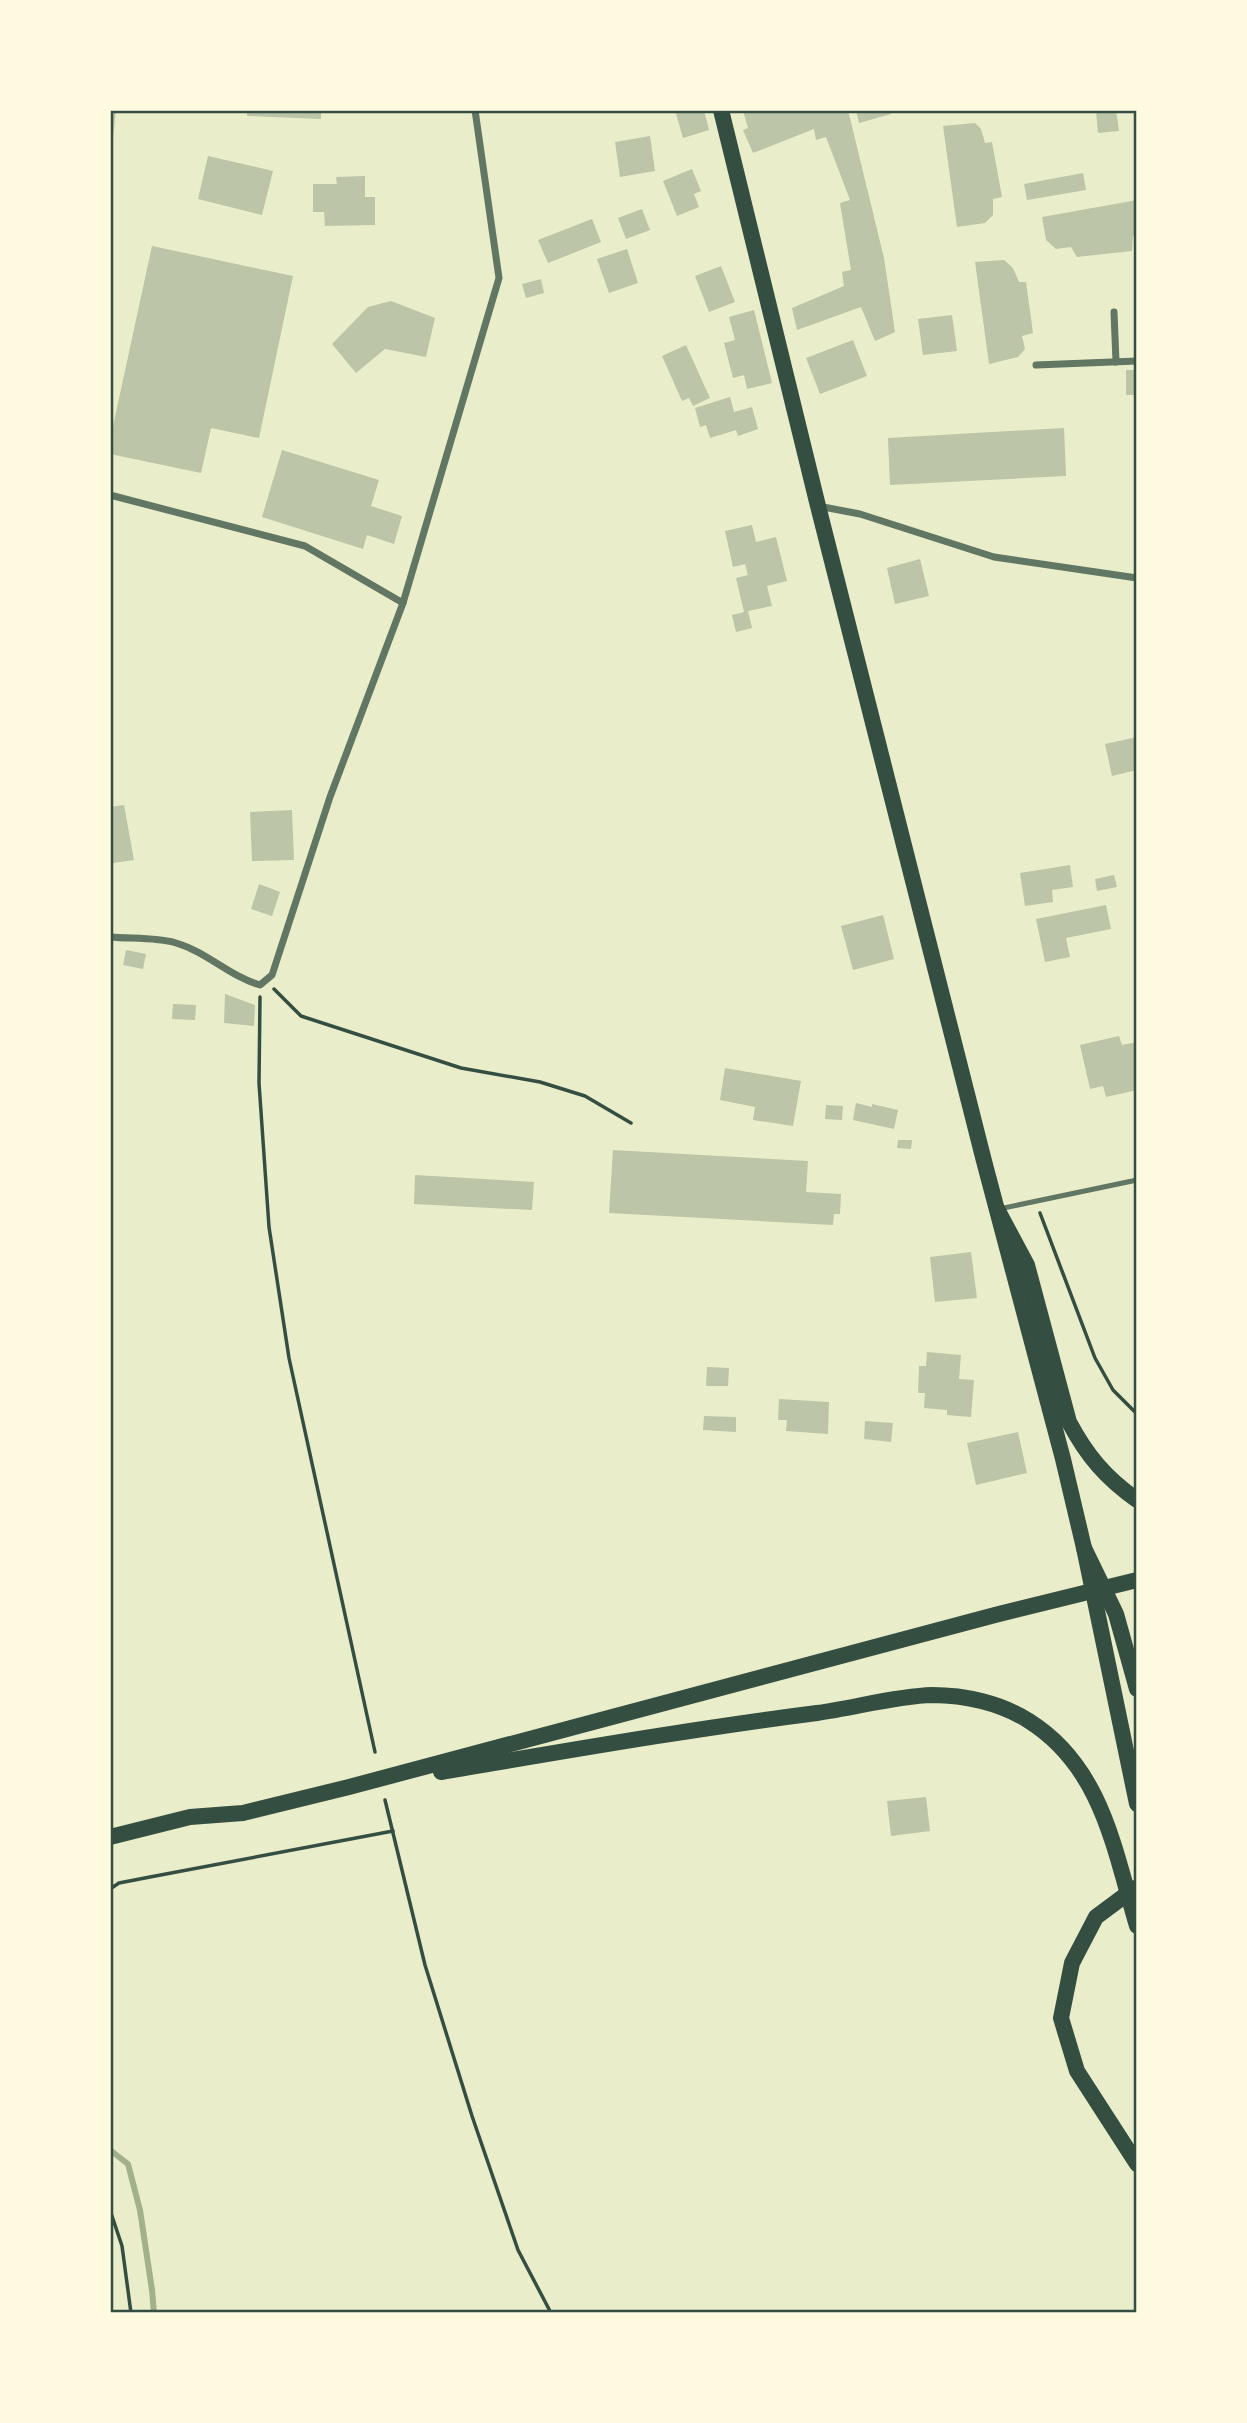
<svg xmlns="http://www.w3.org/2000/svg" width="1247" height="2423" viewBox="0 0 1247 2423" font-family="'PT Sans',sans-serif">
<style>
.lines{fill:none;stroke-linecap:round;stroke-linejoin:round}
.stream{stroke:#a3b18a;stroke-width:6}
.building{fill:#bcc5a7}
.path{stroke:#344e41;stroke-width:3.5}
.service{stroke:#617663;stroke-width:5}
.minor{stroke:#617663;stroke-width:7}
.primary{stroke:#344e41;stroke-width:16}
.trunk{stroke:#344e41;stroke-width:16}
.neatline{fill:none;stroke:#344e41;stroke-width:2.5}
</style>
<rect width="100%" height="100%" fill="#e9edc9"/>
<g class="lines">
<path class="stream" d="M110,2150L128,2164L140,2210L152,2290L154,2313"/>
</g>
<g class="building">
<path d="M110,110H116L113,138H110Z"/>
<path d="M247,110H321V119L247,116Z"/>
<path d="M675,110H704L709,130L683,138Z"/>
<path d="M746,110H848L884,258L895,332L875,341L861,307L797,330L792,308L844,286L842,272L851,270L840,203L850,200L826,137L816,140L814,129L753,153L743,130L748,128L743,111Z"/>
<path d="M856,110H890L891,114L859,123Z"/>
<path d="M1096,110H1116L1119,131L1098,133Z"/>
<path d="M975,123L981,129L985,143L992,142L1002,197L993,199V215L985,223L957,227L943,126Z"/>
<path d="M650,136L655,171L620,177L615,142Z"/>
<path d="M208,156L273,171L262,215L198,199Z"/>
<path d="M692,169L701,191L694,194L699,207L677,216L663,181Z"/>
<path d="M1083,173L1086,190L1027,200L1024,184Z"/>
<path d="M365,176V197H375V225L325,226L324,212H313V184H337L336,177Z"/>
<path d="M1137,200V236H1133L1132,251L1077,257L1071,247L1056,249L1046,240L1042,217Z"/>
<path d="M642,209L650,230L626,239L618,218Z"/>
<path d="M592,219L601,242L548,263L538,240Z"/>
<path d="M152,246L293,276L259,438L211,428L201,473L110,454V440Z"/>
<path d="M627,249L638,283L609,293L597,259Z"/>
<path d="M1004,260L1013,268L1019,282H1026L1033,333L1022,336L1025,349L1018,357L989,364L975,262Z"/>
<path d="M721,266L735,302L709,312L695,276Z"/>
<path d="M541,279L544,293L526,298L522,284Z"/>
<path d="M391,301L435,318L426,357L385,349L356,373L332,344L368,307Z"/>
<path d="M754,310L772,383L747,389L744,375L733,378L724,343L735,340L729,317Z"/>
<path d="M952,315L957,351L923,355L918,319Z"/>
<path d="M853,340L867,376L820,394L806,358Z"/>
<path d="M686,345L710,398L693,406L689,398L682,401L662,356Z"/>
<rect x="1126" y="370" width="11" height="25"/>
<path d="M730,397L734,412L752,407L758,429L738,436L736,430L710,438L706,425L700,427L695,408Z"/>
<path d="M1064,428L1066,476L890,485L888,438Z"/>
<path d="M282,450L379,480L371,506L402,516L394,544L367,535L363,549L262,517Z"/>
<path d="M752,525L756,542L776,537L787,581L767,586L772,606L748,611L752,628L736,632L732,615L744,612L736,578L748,575L745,564L733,567L725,531Z"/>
<path d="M920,559L929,596L895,604L887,568Z"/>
<path d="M1137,737V770L1112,776L1105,744Z"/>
<path d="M124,805L134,860L113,863L110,849V807Z"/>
<path d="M292,810L294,860L252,861L250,812Z"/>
<path d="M1070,865L1073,887L1052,890L1053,902L1025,906L1020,873Z"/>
<path d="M1114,875L1117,887L1097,891L1095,879Z"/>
<path d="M259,884L280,892L272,916L251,909Z"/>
<path d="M1106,905L1111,929L1066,938L1070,957L1045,962L1036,919Z"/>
<path d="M883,915L894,959L853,970L841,926Z"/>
<path d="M126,950L146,954L143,969L123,965Z"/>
<path d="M225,994L255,1005L254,1026L224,1023Z"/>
<path d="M173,1004L196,1005L195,1020L172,1019Z"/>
<path d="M1119,1036L1122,1045L1137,1042V1090L1106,1097L1103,1086L1090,1089L1080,1045Z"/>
<path d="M725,1068L801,1081L793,1126L753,1120L755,1107L720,1100Z"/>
<path d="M856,1103L872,1107V1104L898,1110L894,1129L853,1120Z"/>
<path d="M826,1105L843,1106L842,1120L825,1119Z"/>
<path d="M898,1140H912L911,1149L897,1148Z"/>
<path d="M613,1150L808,1161L806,1192L841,1194L840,1214H834L833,1225L609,1213Z"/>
<path d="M415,1175L534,1182L532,1210L414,1204Z"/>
<path d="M971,1252L977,1298L935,1302L930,1257Z"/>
<path d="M927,1352L961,1355L959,1379L974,1380L971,1417L947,1415V1410L924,1408L925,1393H918L919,1366H926Z"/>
<path d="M707,1367L729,1368L728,1386H706Z"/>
<path d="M779,1399L829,1402L828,1434L786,1431L787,1420H778Z"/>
<path d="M704,1416L736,1417V1432L703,1430Z"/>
<path d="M865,1421L893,1423L891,1442L864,1439Z"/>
<path d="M1018,1432L1027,1473L976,1485L967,1443Z"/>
<path d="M926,1797L930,1831L891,1836L887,1801Z"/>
</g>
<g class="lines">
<g class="path">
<path d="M274,989L301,1016L461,1068L540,1082L585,1096L631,1123"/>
<path d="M260,997L259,1083L269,1227L289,1358L375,1752"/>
<path d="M1040,1213L1095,1358L1113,1390L1137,1414"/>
<path d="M385,1800L425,1965L472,2116L518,2250L551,2313"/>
<path d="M110,1889L119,1883L150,1877L393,1831"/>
<path d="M110,2210L122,2246L131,2313"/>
</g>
<path class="service" d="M999,1209L1137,1180"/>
<g class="minor">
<path d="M1114,312L1116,362"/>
<path d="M1036,365L1137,361"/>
<path d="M110,495L305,546L403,603"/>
<path d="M818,506L860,514L994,557L1137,578"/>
<path d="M110,937C131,939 156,937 176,943C207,952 229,976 260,985L272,975L330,797L403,603L499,278L475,110"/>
</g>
<path class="primary" d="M721,110L818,506L984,1161L1063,1459L1084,1548L1137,1804"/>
<g class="trunk">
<path d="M997,1209L1027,1265L1069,1422C1087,1456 1106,1478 1137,1500"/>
<path d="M1084,1548L1116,1614L1137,1689"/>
<path d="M441,1772C566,1751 691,1729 817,1713C854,1708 896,1696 932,1695C965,1695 1001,1703 1029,1721C1102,1767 1114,1849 1137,1926"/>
<path d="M110,1837L190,1817L243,1813L349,1787L995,1615L1137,1580"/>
<path d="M1135,1888L1096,1917L1072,1963L1061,2018L1077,2071L1137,2164"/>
</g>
</g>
<rect width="1247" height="2423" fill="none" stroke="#fefae0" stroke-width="224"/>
<rect x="112" y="112" width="1023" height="2199" class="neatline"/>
</svg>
